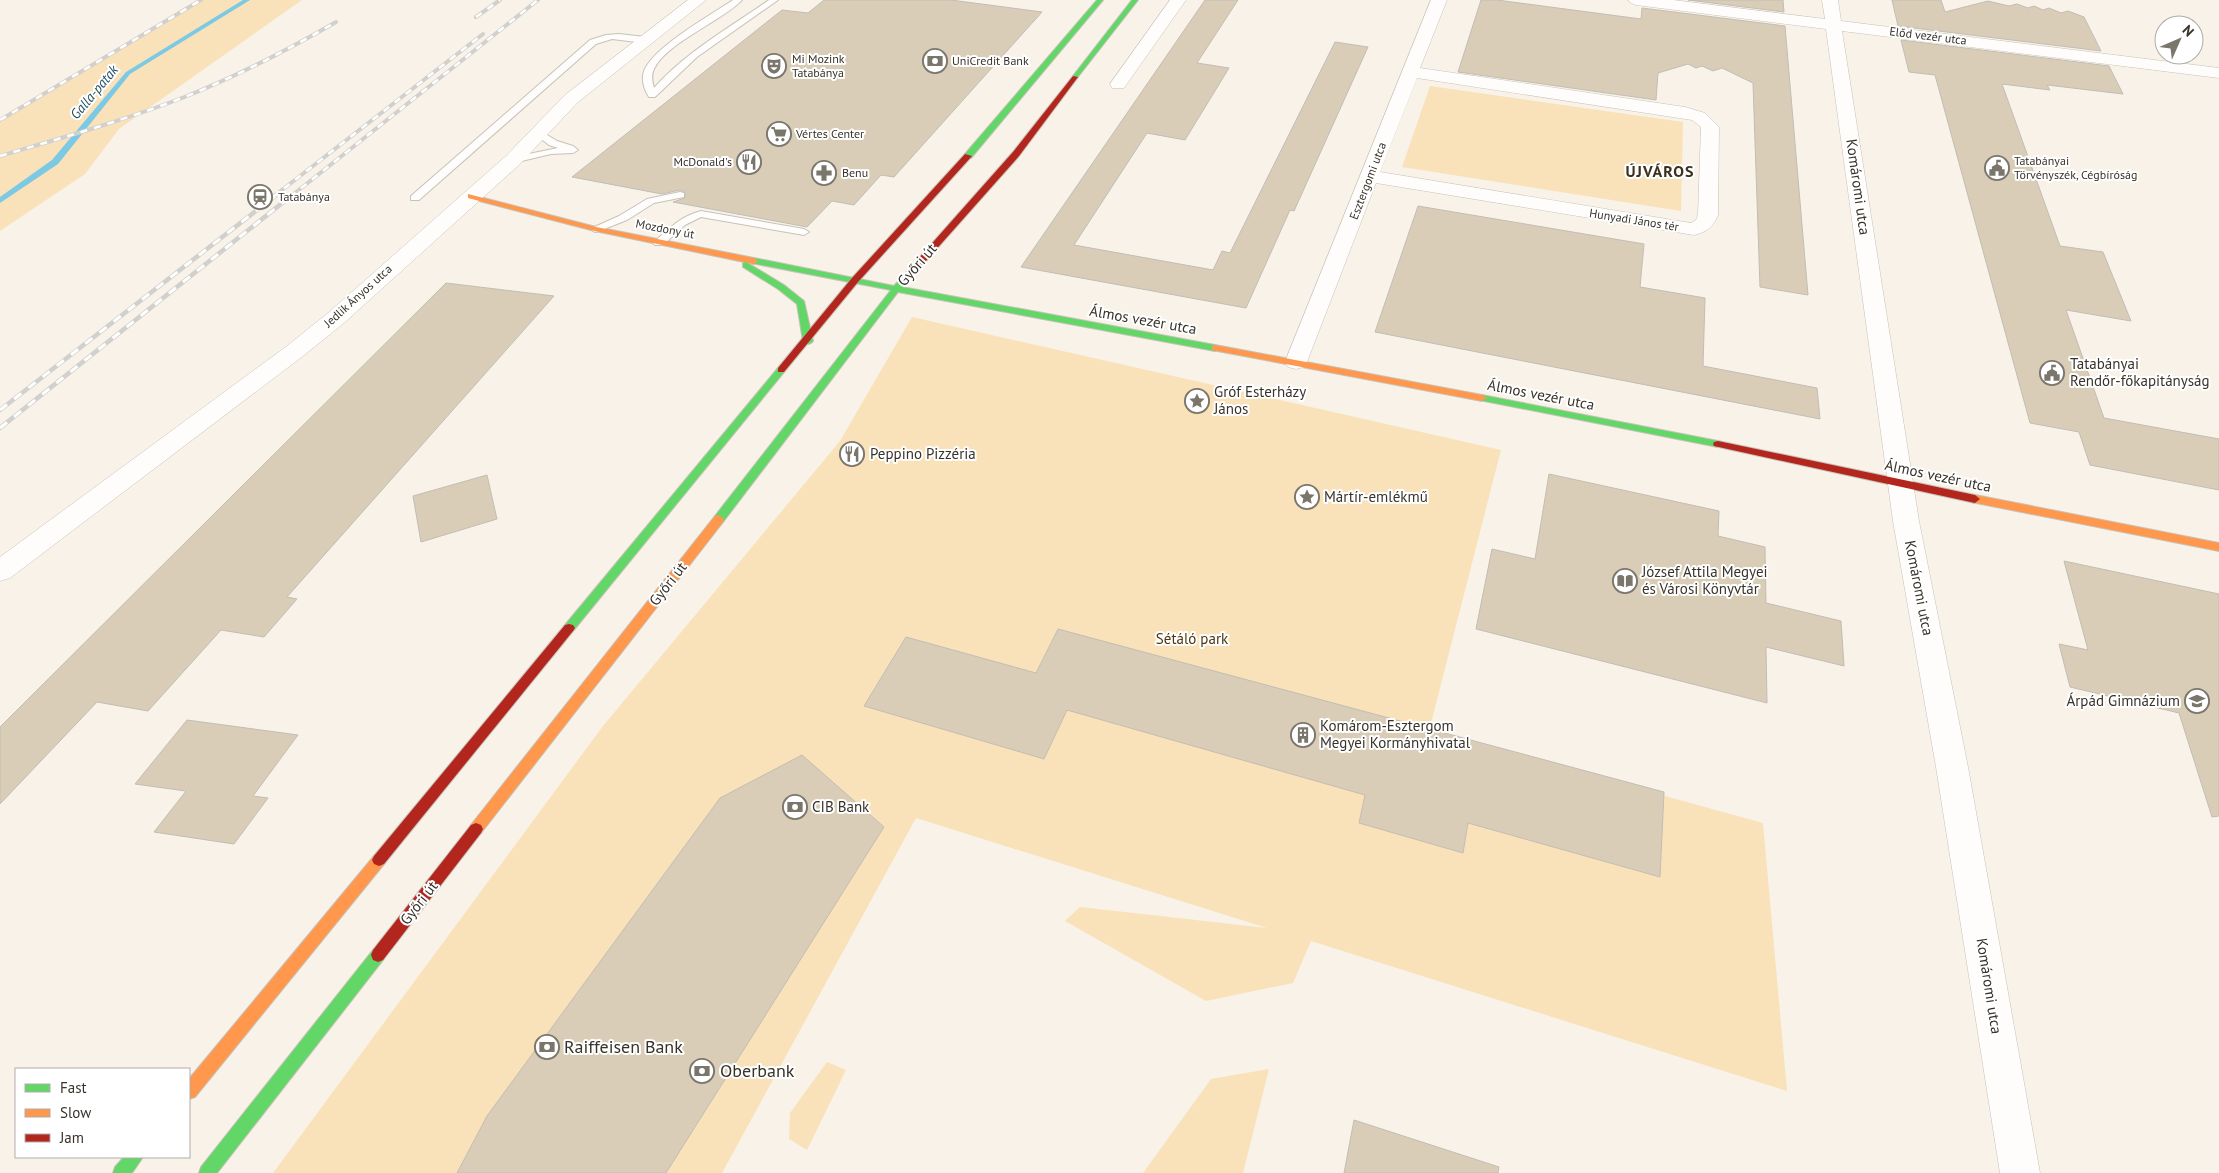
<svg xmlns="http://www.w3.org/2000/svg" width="2219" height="1173" viewBox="0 0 2219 1173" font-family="'PT Sans',sans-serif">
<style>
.green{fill:#f9e2b9}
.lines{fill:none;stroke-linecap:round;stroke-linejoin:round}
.stream{fill:#7bc9e4;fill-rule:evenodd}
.building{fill:#d9cdb8;stroke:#c2bdb4}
.lane-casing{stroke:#c7c2b9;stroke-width:2}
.street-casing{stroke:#c7c2b9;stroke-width:1}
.fast-casing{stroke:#c7c2b9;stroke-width:2}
.slow-casing{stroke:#c7c2b9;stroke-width:2}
.jam-casing{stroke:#c7c2b9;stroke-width:2}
.lane{fill:#fefdfc;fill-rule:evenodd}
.street{fill:#fefdfc;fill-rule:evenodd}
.fast{fill:#63d668;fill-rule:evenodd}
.slow{fill:#ff974d;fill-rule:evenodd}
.jam{fill:#b3261e;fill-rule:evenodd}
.rail-far1-casing{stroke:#d1d0cd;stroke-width:4}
.rail-casing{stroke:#d1d0cd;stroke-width:4.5}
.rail-far1{stroke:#fff;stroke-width:2.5;stroke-dasharray:7;stroke-linecap:butt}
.rail{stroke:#fff;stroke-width:3;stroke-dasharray:9;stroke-linecap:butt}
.labels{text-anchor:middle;stroke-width:4;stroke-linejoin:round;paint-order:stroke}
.far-street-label{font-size:12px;fill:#38332a;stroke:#fff}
.far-poi-label{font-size:12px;fill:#38332a;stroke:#fff;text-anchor:start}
.far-water-label{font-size:14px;font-style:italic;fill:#235164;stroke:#fff}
.street-label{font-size:15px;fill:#38332a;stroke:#fff}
.poi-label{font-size:15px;fill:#38332a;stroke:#fff;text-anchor:start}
.park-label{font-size:15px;fill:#4a3610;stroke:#fff}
.far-district-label{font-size:16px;font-weight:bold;letter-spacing:1px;fill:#3c311f;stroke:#fff}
.near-poi-label{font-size:18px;fill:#38332a;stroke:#fff;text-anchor:start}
</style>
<rect width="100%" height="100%" fill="#f8f2e8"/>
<g class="green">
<path d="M197,0H302L119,129L85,174L0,231V121Z"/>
<path d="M1430,86L1683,122L1681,211L1402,167Z"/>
<path d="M912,317L1501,450L1429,731L1763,823L1787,1091L1311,941L1293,983L1206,1001L1065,921L1080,907L1267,928L916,818L722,1173H273L603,726L840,441Z"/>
<path d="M827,1062L846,1070L807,1150L789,1139L790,1113Z"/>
<path d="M1269,1069L1243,1173H1143L1211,1079Z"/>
</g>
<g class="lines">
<path class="stream" d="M243,0H250L130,74L58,164L0,203V197L52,160L126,72Z"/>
</g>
<g class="building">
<path d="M824,0H951L1042,12L894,177L881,175L854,205L832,201L807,227L673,202L685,198V192L680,190L662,194L572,177L782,10L808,13Z"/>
<path d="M1205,0H1238L1197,63L1229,68L1185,140L1147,133L1074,245L1213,270L1222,251L1230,253L1335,42L1368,47L1294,211L1290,210L1246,308L1021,267Z"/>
<path d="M1481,0H1497L1641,19L1642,8L1785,26L1808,295L1760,287L1753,83L1722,68L1713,71L1702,66L1696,68L1688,64L1658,73L1656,100L1458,72Z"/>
<path d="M1688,0H1783L1784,12Z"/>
<path d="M1892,0H1941L1945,12L1988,1L2009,6L2017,4L2028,8L2034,6L2043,10L2049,8L2061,13L2068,11L2084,17L2101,51L1898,26Z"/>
<path d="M1901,40L2109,66L2123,94L2047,85L2050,90L2002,84L2060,246L2103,252L2131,321L2066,310L2104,418L2219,439V490L2090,465L2079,432L2030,423L1935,75L1909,72Z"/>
<path d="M1418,206L1644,244L1640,287L1705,298L1703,366L1817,388L1820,419L1375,332Z"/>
<path d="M446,283L554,296L287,597L297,599L264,637L221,630L148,711L97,702L0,804V727Z"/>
<path d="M1549,474L1719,511L1718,536L1765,547L1766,603L1841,621L1844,666L1766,647L1767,703L1476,629L1492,549L1535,559Z"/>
<path d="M487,475L497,519L421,542L413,496Z"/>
<path d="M2064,561L2219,594V816L2212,817L2179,713L2070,687L2059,644L2088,650Z"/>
<path d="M1058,629L1664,792L1660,877L1468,823L1463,853L1359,823L1365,795L1067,710L1044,759L864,706L906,637L1036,673Z"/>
<path d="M187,720L298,735L253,796L268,798L234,844L154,832L186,791L135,784Z"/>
<path d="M802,755L884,827L666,1173H457L487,1116L720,798Z"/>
<path d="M1354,1120L1499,1167L1498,1173H1344Z"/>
</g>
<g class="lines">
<defs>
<g id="lane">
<path d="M733,0H742C722,21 666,43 654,69C651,75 652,81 654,88C686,52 729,28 769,0H778L697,57L655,97H649C644,89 641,80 644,71C653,47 711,15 733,0Z"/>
<path d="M619,34L645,37L649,40L645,43L612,39L596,44L419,200H411V196L590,40L606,35Z"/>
<path d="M539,130L557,141L573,146L578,150L573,153L551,154L513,163L509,162V158L558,148L549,145L536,135V131Z"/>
<path d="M680,192L684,193V197L654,203L627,220L599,231L595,232L590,229L619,216L647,199Z"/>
<path d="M701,211L804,229L809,232L804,235L701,217L685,225L663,245H655L653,243L655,241C670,228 681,216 701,211Z"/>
</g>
<g id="street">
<path d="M688,0H706L577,103L520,164L344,323L303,356L10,578L0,581V557L287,346L328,313L506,156L565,95Z"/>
<path d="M1170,0H1186L1124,88H1112L1110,84Z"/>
<path d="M1431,0H1447L1420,68L1685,107L1705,113L1719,127L1718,215C1713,227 1707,232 1694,235L1376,183L1307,362L1304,367L1296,369L1288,367L1285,362ZM1417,78L1692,120L1701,127L1698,215L1696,220L1691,223L1380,172Z"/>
<path d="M1628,0H1673L1825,19L1822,0H1838L1841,21L2219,68V78L1842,31L1919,521L1968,767L2040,1173H2000L1936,767L1893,521L1826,29L1636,5L1631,3Z"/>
</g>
<g id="fast">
<path d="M1097,0H1103L971,158H965V154Z"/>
<path d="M1132,0H1138L1077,78H1073V76Z"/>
<path d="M754,258L894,286L911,267L914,266L918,269L902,287L1215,345L1220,348L1215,351L898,292L723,522L719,523L714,519L715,516L891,290L751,263L750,261Z"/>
<path d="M746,262L784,285L804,301L813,341L811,343L808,344L803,341L797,304L778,289L743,267V263Z"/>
<path d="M781,367L784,368V372L573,631H565L563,628L565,625L778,368Z"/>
<path d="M1482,395L1718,441L1723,444L1718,447L1479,400L1477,398L1479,396Z"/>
<path d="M378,948L383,950L385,955L383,960L217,1173H199L201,1167L373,950Z"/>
<path d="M124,1157H143L132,1173H113L115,1167Z"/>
</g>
<g id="slow">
<path d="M468,194L596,227L754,258L758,261L754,264L595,231L468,198Z"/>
<path d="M1215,345L1482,395L1487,398L1482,401L1212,350V346Z"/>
<path d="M1975,495L2219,543V551L1971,502L1970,499L1971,496Z"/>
<path d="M719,515L724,519L723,522L481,833L476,835L471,833L469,829L471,825L715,516Z"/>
<path d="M379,854L384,856L386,860L384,864L195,1097L189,1099V1079L374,856Z"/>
</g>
<g id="jam">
<path d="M1073,76L1078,77L1019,156L917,271H911V267L1013,152Z"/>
<path d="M965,154L972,156L858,282L784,372H778V368L852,278Z"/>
<path d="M1718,441L1975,495L1980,499L1975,503L1714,446L1713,444L1714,442Z"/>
<path d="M569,624L573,625L575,628L573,631L384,864L379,866L374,864L372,860L374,856L565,625Z"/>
<path d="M476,823L481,825L483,829L481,833L383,960L378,962L373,960L371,955L373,950L471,825Z"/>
</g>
</defs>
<use href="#lane" class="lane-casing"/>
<use href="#street" class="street-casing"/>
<use href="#fast" class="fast-casing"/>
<use href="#slow" class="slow-casing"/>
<use href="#jam" class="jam-casing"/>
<use href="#lane" class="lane"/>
<use href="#street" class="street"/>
<use href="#fast" class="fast"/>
<use href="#slow" class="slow"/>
<use href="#jam" class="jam"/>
<defs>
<g id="rail-far1">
<path d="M476,17L500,0"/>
<path d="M0,120L201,0"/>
<path d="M0,156C61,138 122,121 182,98C235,77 286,51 336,22"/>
<path d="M273,197L483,34"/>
<path d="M290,197L538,0"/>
</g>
<g id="rail">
<path d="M0,410L275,196"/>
<path d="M0,428L291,196"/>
</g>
</defs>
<use href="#rail-far1" class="rail-far1-casing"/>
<use href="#rail" class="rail-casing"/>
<use href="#rail-far1" class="rail-far1"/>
<use href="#rail" class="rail"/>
</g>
<defs>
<symbol id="bank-ring" viewBox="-11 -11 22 22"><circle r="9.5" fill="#fff" stroke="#7b766c" stroke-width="1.5"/><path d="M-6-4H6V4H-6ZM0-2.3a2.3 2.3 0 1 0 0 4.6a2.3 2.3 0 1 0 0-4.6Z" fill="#7b766c"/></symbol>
<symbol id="theatre-ring" viewBox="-11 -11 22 22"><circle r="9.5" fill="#fff" stroke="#7b766c" stroke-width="1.5"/><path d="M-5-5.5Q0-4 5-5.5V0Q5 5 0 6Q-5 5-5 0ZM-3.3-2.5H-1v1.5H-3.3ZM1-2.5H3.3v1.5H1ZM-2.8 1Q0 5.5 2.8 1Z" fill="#7b766c"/></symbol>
<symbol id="supermarket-ring" viewBox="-11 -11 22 22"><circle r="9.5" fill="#fff" stroke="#7b766c" stroke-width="1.5"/><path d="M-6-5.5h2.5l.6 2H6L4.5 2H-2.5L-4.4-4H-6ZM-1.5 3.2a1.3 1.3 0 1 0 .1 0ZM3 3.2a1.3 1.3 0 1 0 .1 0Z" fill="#7b766c"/></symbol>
<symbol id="restaurant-ring" viewBox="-11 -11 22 22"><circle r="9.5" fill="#fff" stroke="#7b766c" stroke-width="1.5"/><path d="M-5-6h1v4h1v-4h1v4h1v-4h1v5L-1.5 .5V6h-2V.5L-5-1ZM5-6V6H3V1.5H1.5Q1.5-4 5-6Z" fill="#7b766c"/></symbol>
<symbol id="civic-ring" viewBox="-11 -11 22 22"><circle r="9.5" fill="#fff" stroke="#7b766c" stroke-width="1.5"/><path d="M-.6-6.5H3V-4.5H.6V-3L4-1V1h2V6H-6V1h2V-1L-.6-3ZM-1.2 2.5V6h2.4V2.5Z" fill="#7b766c"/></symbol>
<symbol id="pharmacy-ring" viewBox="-11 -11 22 22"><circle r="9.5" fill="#fff" stroke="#7b766c" stroke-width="1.5"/><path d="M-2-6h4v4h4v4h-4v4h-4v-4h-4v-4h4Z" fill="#7b766c"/></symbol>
<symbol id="station-ring" viewBox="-11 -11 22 22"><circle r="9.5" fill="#fff" stroke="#7b766c" stroke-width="1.5"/><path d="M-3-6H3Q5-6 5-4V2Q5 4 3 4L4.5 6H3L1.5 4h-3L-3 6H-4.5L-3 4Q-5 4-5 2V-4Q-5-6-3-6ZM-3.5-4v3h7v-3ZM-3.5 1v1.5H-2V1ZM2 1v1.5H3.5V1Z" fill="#7b766c"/></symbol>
<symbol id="sight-ring" viewBox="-11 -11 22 22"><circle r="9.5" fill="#fff" stroke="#7b766c" stroke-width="1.5"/><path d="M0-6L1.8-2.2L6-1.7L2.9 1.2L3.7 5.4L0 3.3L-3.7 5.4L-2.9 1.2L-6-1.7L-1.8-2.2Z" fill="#7b766c"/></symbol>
<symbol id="library-ring" viewBox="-11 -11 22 22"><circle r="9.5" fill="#fff" stroke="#7b766c" stroke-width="1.5"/><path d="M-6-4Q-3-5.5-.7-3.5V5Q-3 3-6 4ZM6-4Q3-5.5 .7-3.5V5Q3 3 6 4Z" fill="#7b766c"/></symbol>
<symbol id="school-ring" viewBox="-11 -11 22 22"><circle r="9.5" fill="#fff" stroke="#7b766c" stroke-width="1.5"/><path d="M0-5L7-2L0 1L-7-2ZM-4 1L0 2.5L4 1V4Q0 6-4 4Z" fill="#7b766c"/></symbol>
<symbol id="building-ring" viewBox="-11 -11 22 22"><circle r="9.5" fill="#fff" stroke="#7b766c" stroke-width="1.5"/><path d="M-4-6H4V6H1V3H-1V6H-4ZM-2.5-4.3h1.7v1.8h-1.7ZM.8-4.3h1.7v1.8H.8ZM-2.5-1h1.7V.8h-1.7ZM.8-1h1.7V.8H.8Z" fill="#7b766c"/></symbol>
</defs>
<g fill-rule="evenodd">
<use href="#bank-ring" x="921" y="47" width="28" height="28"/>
<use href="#theatre-ring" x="760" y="52" width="28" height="28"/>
<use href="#supermarket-ring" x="765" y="120" width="28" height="28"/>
<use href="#restaurant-ring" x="735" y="148" width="28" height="28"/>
<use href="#civic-ring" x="1983" y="154" width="28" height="28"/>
<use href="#pharmacy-ring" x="810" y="159" width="28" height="28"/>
<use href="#station-ring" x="246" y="183" width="28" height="28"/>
<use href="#civic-ring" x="2038" y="359" width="28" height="28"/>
<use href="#sight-ring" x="1183" y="387" width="28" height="28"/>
<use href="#restaurant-ring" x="838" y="440" width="28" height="28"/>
<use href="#sight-ring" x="1293" y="483" width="28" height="28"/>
<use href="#library-ring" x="1611" y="567" width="28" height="28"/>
<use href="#school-ring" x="2183" y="687" width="28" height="28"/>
<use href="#building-ring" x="1289" y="721" width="28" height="28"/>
<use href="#bank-ring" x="781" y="793" width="28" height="28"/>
<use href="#bank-ring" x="533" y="1033" width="28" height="28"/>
<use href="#bank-ring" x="688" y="1057" width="28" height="28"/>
</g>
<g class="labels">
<g class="far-street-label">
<text transform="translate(1928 36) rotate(7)" y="4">Előd vezér utca</text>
<text transform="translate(1368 181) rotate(-69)" y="4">Esztergomi utca</text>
<text transform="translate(1634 220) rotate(9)" y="4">Hunyadi János tér</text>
<text transform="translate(665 229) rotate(11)" y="4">Mozdony út</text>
<text transform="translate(358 296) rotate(-42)" y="4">Jedlik Ányos utca</text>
</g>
<g class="far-poi-label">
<text x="792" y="63">Mi Mozink<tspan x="792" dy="14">Tatabánya</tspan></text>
<text x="952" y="65">UniCredit Bank</text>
<text x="796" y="138">Vértes Center</text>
<text x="2014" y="165">Tatabányai<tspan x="2014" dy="14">Törvényszék, Cégbíróság</tspan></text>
<text x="732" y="166" text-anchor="end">McDonald's</text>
<text x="842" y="177">Benu</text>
<text x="278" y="201">Tatabánya</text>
</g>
<g class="far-water-label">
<text transform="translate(94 92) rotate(-50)" y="5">Galla-patak</text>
</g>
<g class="street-label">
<text transform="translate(1858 187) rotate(82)" y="5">Komáromi utca</text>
<text transform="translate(917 265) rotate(-49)" y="5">Győri út</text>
<text transform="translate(1143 320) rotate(10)" y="5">Álmos vezér utca</text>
<text transform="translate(1541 395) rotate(11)" y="5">Álmos vezér utca</text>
<text transform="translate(1938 476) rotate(12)" y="5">Álmos vezér utca</text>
<text transform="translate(668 584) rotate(-52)" y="5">Győri út</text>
<text transform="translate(1919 588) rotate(79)" y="5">Komáromi utca</text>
<text transform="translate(419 903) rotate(-52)" y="5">Győri út</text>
<text transform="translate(1989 986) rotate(81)" y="5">Komáromi utca</text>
</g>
<g class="poi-label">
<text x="2070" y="369">Tatabányai<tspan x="2070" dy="17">Rendőr-főkapitányság</tspan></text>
<text x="1214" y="397">Gróf Esterházy<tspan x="1214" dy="17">János</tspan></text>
<text x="870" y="459">Peppino Pizzéria</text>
<text x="1324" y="502">Mártír-emlékmű</text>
<text x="1642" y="577">József Attila Megyei<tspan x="1642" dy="17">és Városi Könyvtár</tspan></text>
<text x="2180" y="706" text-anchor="end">Árpád Gimnázium</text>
<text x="1320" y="731">Komárom-Esztergom<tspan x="1320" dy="17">Megyei Kormányhivatal</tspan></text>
<text x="812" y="812">CIB Bank</text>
</g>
<g class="park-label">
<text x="1192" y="644">Sétáló park</text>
</g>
<g class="far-district-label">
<text x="1660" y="177">ÚJVÁROS</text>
</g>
<g class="near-poi-label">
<text x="564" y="1053">Raiffeisen Bank</text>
<text x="720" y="1077">Oberbank</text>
</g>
</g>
<rect x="15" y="1068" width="175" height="90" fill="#ffffff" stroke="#afadaa"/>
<rect x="25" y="1084" width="25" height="8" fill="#63d668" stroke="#afadaa"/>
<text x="60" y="1093" font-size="15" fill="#38332a">Fast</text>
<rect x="25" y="1109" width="25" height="8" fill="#ff974d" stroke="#afadaa"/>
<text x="60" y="1118" font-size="15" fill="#38332a">Slow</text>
<rect x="25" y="1134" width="25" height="8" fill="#b3261e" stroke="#afadaa"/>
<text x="60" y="1143" font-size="15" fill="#38332a">Jam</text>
<g transform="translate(2179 40) rotate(45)"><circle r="24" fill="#ffffff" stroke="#afadaa"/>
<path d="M0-4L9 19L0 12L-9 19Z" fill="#7b766c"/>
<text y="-8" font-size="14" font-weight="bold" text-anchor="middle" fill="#38332a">N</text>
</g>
</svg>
